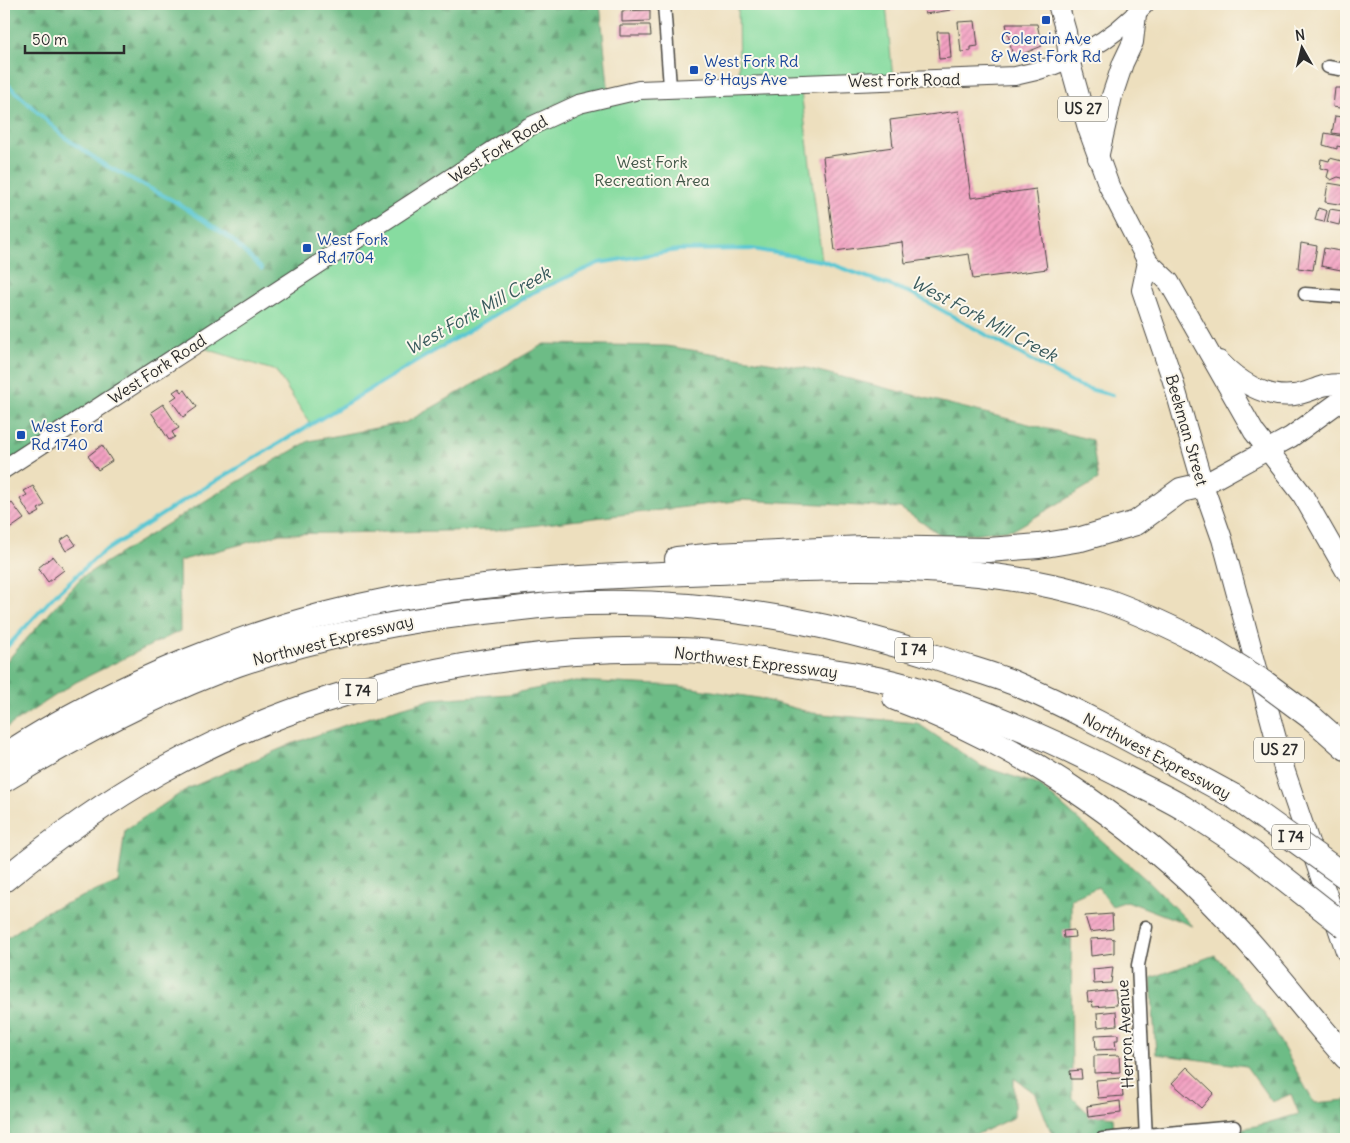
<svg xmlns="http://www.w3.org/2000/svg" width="1350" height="1143" viewBox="0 0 1350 1143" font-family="Delius,sans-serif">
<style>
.forest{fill:url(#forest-firs);stroke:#4c7458}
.park{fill:#87dca0;stroke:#598466}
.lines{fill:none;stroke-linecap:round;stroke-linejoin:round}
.stream{stroke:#5bc7d3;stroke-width:4}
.building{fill:url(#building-hatch)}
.street-casing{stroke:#484641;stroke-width:15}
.secondary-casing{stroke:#484641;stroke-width:20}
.primary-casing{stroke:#484641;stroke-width:22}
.highway-casing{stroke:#484641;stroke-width:26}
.street{stroke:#fff;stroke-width:12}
.secondary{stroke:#fff;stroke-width:18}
.primary{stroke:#fff;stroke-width:20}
.highway{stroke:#fff;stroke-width:24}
.highway-bridge-casing{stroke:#484641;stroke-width:26;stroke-linecap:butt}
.highway-bridge{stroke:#fff;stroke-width:24}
.transit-dot{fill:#1a4fb4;stroke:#fbf7ec;stroke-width:2}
.labels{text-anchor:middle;stroke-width:4;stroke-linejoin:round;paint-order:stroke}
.shield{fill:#fbf7ec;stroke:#696865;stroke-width:1}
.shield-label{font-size:15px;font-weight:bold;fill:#2b2b2b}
.transit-label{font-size:16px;fill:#164399;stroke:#fbf7ec;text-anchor:start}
.street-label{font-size:16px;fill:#2b2b2b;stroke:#fbf7ec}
.park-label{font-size:16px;fill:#425748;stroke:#fbf7ec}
.water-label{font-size:18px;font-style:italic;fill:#395a5d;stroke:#fbf7ec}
</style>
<defs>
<pattern id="forest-firs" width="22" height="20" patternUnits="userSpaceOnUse" patternTransform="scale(1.25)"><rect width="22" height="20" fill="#6dbc86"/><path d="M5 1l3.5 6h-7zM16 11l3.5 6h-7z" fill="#5a996e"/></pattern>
<pattern id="building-hatch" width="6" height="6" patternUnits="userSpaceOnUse" patternTransform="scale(1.25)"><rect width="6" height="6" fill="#f4a1c3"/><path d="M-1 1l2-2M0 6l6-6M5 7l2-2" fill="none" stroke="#c6839f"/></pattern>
</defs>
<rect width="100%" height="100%" fill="#fbf7ec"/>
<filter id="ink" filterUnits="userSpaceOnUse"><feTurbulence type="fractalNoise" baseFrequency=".02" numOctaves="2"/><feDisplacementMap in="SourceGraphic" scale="10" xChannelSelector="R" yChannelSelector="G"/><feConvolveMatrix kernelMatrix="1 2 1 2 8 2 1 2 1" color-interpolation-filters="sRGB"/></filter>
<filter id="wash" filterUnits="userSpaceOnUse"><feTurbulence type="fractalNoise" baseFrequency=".0096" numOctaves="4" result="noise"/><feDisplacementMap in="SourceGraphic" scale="20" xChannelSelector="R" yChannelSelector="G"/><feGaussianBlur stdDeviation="1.12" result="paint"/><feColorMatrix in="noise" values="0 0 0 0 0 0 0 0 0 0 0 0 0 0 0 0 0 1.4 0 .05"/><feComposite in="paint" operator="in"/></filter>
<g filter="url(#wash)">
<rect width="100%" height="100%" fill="#eddfbe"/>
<g class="forest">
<path d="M4,4H600L609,95L4,469Z"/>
<path d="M544,344L666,346L806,368L1092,440L1098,480L1015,529L944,537L900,508L743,500L496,530L280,534L179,561L180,631L76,682L4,729V664L82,577L213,496L309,441L407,422Z"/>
<path d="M576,681L679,686L758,698L812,713L917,723L981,766L1039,785L1150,883L1193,926L1127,901L1112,906L1098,887L1071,899L1072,1097L1089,1114L1113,1117L1114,1132L1053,1137L1036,1094L1014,1078V1117L980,1133L948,1139H4V940L45,912L118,882L125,830L187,789L294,743L360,720L432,699L509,694Z"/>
<path d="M1215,955L1266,1016L1314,1103L1346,1100V1139H1179L1256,1126L1299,1114L1291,1094L1272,1102L1246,1066L1156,1054L1151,978Z"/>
</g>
<path class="park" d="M738,4H886L893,80L800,83L822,261L752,249L678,250L599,263L532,293L311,425L276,371L194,345L579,104L739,85Z"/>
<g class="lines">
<g class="stream">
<path d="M4,81L63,136L103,164L176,202L230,238L262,269"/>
<path d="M4,650L55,595L99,555L194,494L532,293L599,263L678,250L752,249L822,261L911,293L1078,386L1112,395"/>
</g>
</g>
<g id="blocks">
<g class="building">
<rect x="623" y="4" width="27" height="3"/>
<path d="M923,4H950L951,10L925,14Z"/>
<path d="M650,10V21L622,22V11Z"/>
<path d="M975,21L978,46L971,47V51L961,52L958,22Z"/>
<path d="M1006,24H1037L1042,46L1013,58Z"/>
<path d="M620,25H650L651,36H620Z"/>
<path d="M937,32H949L951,58L939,59Z"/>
<path d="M1335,88H1346V109L1333,107Z"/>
<path d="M959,111L971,198L1036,189L1047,269L973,279L969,254L905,263L902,242L835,251L823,157L893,147L890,120Z"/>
<path d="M1344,115H1346V135L1332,133L1335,116L1342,117Z"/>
<path d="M1325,133L1346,137V148L1337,146V149L1323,145Z"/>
<path d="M1330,158L1346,162V179L1338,177L1331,180L1327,177L1329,170L1320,168L1321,159L1329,161Z"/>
<path d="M1328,183L1346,186L1345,205L1325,202Z"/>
<path d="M1318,208L1327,211L1324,222L1315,220Z"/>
<path d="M1330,209L1342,211L1339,225L1327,222Z"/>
<path d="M1301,243L1317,246L1313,270L1298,268Z"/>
<path d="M1324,248L1345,252L1341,270L1321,266Z"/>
<path d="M179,388L182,392L185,390L197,407L183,417L171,400L177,396L173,392Z"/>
<path d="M163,404L179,428L172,432L175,437L169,440L151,412Z"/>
<path d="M102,445L112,461L98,470L88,456Z"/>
<path d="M33,486L45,505L38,509L40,512L31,517L20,499L27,495L24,491Z"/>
<path d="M12,503L24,519L8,530L4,524V506L5,508Z"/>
<path d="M69,535L76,545L66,551L60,541Z"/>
<path d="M53,556L64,570L48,582L38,568Z"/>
<path d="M1112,914L1113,929L1090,932L1085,916Z"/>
<path d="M1074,930L1075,937L1064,938L1063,931Z"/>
<path d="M1110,938L1114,939V953L1091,956L1090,939Z"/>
<path d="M1113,967L1111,983L1094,984L1093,969Z"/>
<path d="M1115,990L1117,1005L1093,1007L1092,1001L1088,1002L1087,993Z"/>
<path d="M1116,1011L1117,1025L1098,1027L1097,1013Z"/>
<path d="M1118,1034V1040H1115L1116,1049L1096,1050L1095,1035Z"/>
<path d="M1119,1055L1120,1072L1094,1073V1056Z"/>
<path d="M1187,1067L1214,1093L1201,1108L1172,1083Z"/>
<path d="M1081,1070L1082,1079H1071L1070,1071Z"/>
<path d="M1121,1078L1123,1096L1098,1098L1096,1080Z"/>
<path d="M1120,1101L1121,1113L1088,1117L1087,1106Z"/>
</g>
</g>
</g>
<g filter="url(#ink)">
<use href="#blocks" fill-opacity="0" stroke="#484641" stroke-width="1"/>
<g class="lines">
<defs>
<g id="street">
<path d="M664,4L670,87"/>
<path d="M1328,67L1346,70"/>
<path d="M1305,294L1346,297"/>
<path d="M1146,927L1138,965L1146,1139"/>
<path d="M1102,1139L1234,1127"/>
</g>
<path id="secondary" d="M4,469L529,127L579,104L639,90L1015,76C1066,66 1110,43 1145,4"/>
<g id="primary">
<path d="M1058,4L1066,32L1069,60L1088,128L1109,186L1148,262L1169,282L1254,432L1302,494L1346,571"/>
<path d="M1098,158L1112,96L1123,63L1133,42L1136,14"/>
<path d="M1148,262L1142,290L1172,378L1203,485L1222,539L1285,772L1346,951"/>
<path d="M1219,361C1238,381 1265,399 1294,395C1304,394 1313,389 1323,386C1330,384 1339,384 1346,384"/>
<path d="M1203,485L1291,437L1346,397"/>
</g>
<g id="highway">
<path d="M677,559L716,555L863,548L988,550L1039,546L1081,539L1136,523L1181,490L1203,485"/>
<path d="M895,698C1030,747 1152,834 1248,941C1282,979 1312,1019 1346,1057"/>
<path d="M1312,718L1346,748"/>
<path d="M4,756C115,684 257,625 388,600C495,580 607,576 716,572C844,567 981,560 1104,600C1136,611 1166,625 1196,640"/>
<path d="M4,780C78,735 156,693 238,664C321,636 407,619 494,611C518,609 542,605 565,604C694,597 824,620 945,660C968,668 992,674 1014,683C1090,715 1162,758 1235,797"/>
<path d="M4,880C53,840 104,803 159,772C315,685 501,645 680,650C720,651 761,659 800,666C838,672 877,677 913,688C984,710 1052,740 1118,774C1140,786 1164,796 1185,809C1208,823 1230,838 1252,853"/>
</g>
</defs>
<use href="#street" class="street-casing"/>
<use href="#secondary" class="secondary-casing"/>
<use href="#primary" class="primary-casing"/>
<use href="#highway" class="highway-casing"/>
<use href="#street" class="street"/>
<use href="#secondary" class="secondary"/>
<use href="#primary" class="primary"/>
<use href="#highway" class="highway"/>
<defs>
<g id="highway-bridge">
<path d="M1196,640L1265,683L1312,718"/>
<path d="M1235,797L1346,877"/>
<path d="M1252,853L1346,927"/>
</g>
</defs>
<use href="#highway-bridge" class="highway-bridge-casing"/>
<use href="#highway-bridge" class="highway-bridge"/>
</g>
</g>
<g class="transit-dot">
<rect x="1041" y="15" width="10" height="10" rx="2.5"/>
<rect x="689" y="65" width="10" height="10" rx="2.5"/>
<rect x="302" y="243" width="10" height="10" rx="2.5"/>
<rect x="16" y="430" width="10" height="10" rx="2.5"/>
</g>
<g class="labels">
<g class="shield">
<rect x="1058" y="96.5" width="50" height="25" rx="4"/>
<rect x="895" y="637.5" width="38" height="25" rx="4"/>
<rect x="339" y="678.5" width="38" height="25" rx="4"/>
<rect x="1254" y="737.5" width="50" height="25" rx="4"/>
<rect x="1272" y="824.5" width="38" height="25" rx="4"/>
</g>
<g class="shield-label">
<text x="1083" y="114">US 27</text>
<text x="914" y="655">I 74</text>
<text x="358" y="696">I 74</text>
<text x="1279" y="755">US 27</text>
<text x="1291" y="842">I 74</text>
</g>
<g class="transit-label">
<text x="1046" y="44" text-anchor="middle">Colerain Ave<tspan x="1046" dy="18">&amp; West Fork Rd</tspan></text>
<text x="704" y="67">West Fork Rd<tspan x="704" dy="18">&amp; Hays Ave</tspan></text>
<text x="317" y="245">West Fork<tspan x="317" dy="18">Rd 1704</tspan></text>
<text x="31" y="432">West Ford<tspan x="31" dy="18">Rd 1740</tspan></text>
</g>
<g class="street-label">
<text transform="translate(904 80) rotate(-1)" y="6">West Fork Road</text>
<text transform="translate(498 149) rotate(-32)" y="6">West Fork Road</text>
<text transform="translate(157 369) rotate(-33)" y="6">West Fork Road</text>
<text transform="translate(1187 430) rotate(74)" y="6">Beekman Street</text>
<text transform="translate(333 640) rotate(-14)" y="6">Northwest Expressway</text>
<text transform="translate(756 662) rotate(7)" y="6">Northwest Expressway</text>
<text transform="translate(1157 756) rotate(28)" y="6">Northwest Expressway</text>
<text transform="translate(1125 1034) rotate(-93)" y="6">Herron Avenue</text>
</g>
<g class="park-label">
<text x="652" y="168">West Fork<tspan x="652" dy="18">Recreation Area</tspan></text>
</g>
<g class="water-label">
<text transform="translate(478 311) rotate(-29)" y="6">West Fork Mill Creek</text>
<text transform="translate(984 319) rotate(28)" y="6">West Fork Mill Creek</text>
</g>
</g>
<rect width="1350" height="1143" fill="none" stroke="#fbf7ec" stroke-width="20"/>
<g transform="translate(1302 48) rotate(352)" stroke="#fbf7ec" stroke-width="4" paint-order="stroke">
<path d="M0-4L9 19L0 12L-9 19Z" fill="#2b2b2b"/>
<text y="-8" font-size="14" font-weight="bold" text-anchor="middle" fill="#2b2b2b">N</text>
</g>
<path d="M25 45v8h99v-8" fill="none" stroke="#2b2b2b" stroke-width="2.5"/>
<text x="32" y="45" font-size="15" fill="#2b2b2b" stroke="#fbf7ec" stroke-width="4" paint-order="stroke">50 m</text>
</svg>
